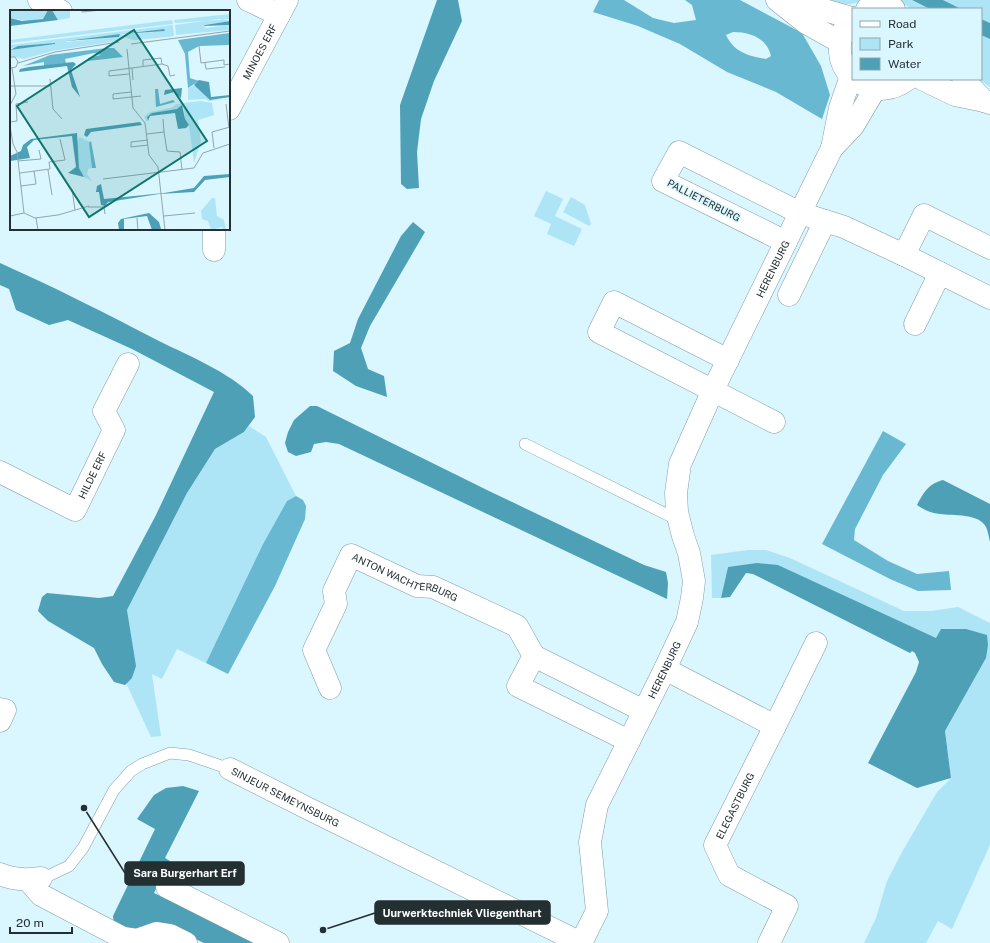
<svg xmlns="http://www.w3.org/2000/svg" width="990" height="943" viewBox="0 0 990 943" font-family="'Public Sans',sans-serif">
<style>
.green{fill:#aee5f6}
.forest{fill:#67b8d0;fill-rule:evenodd}
.water{fill:#4ea0b7}
.lines{fill:none;stroke-linecap:round;stroke-linejoin:round}
.lane-casing{stroke:#839da5;stroke-width:12}
.street-casing{stroke:#839da5;stroke-width:23}
.secondary-casing{stroke:#839da5;stroke-width:23}
.lane{stroke:#fff;stroke-width:11}
.street{stroke:#fff;stroke-width:22}
.secondary{stroke:#fff;stroke-width:22}
.labels{text-anchor:middle;stroke-width:3;stroke-linejoin:round;paint-order:stroke}
.street-label{font-size:10px;fill:#242f32;stroke:#daf6ff}
.inset-road{fill:none;stroke:#91a6ad;stroke-width:1}
.view{fill:#0f766e;fill-opacity:0.15;stroke:#0f766e;stroke-width:2}
.inset-edge{fill:none;stroke:#242f32;stroke-width:2}
.leader{fill:none;stroke:#242f32;stroke-width:1.5}
.callout-dot{fill:#242f32;stroke:#daf6ff;stroke-width:1.5}
.callout{fill:#242f32;stroke:#242f32;stroke-width:1.5}
.callout-label{font-size:11px;text-anchor:middle;font-weight:bold;fill:#fff}
</style>
<rect width="100%" height="100%" fill="#daf6ff"/>
<g class="green">
<path d="M820,0H868L851,4L839,5Z"/>
<path d="M894,0H912L930,9H911L901,2Z"/>
<path d="M943,0H990V23L981,19V9H961Z"/>
<path d="M981,35L990,39V87L978,79H981Z"/>
<path d="M546,191L563,199L555,216L582,229L574,246L547,234L551,224L534,216Z"/>
<path d="M571,197L585,205L591,224L589,226L563,212Z"/>
<path d="M249,426L266,437L296,496L287,501L263,544L206,663L177,649L162,679L152,674L161,736L151,737L126,683L132,678L135,666L127,610L187,493L215,449L244,432Z"/>
<path d="M748,550H766L790,558L904,611H931L958,607L990,623V845L952,929L938,921L926,943H864L876,918L887,881L902,852L937,792L951,778L945,731L986,658L936,639L778,565L728,567L721,598H712L711,555Z"/>
</g>
<g class="forest">
<path d="M599,0H624L653,18L674,23L696,20L692,5L685,0H740L802,33L821,66L830,95L822,119L776,92L727,72L680,44L638,26L593,12ZM733,32C750,32 767,38 771,56L766,59C748,56 734,52 726,35Z"/>
<path d="M883,431L906,444L883,475L855,529L854,540L888,561L917,574L949,571L951,590L918,591L890,579L822,544Z"/>
<path d="M296,496L303,500L306,506L305,519L275,586L228,674L206,663L263,544L287,501Z"/>
</g>
<g class="water">
<path d="M437,0H458L462,21L434,81L421,119L417,152L419,188L407,189L401,184L400,105Z"/>
<path d="M912,0H943L961,9H930Z"/>
<path d="M981,19L990,23V39L981,35Z"/>
<path d="M413,222L425,232L370,326L361,348L368,369L384,376L387,397L356,386L333,371L334,351L350,343L358,319L401,236Z"/>
<path d="M0,263C54,287 107,314 159,341C191,357 227,371 253,396L255,417L244,432L215,449L187,493L127,610L136,666L132,678L125,685L114,682L102,664L94,648L48,621L38,611L42,597L47,593L99,598L113,596L156,515L214,392L132,349L68,320L49,325L16,310L9,289L0,285Z"/>
<path d="M310,406H317L489,491L644,565L666,572L668,583L667,599L339,444L326,442L314,444L311,452L296,456L288,452L285,443L288,432L294,420Z"/>
<path d="M943,480L990,504V542C989,538 988,531 986,527C979,513 953,516 940,514C931,513 924,510 917,505C924,492 928,484 943,480Z"/>
<path d="M757,563L778,565L936,638L941,629H966L987,635L988,645L986,658L945,731L951,778L917,788L868,763L916,672L919,662L915,653L912,651L910,653L753,574L746,573L730,597L721,598L728,567Z"/>
<path d="M183,786L199,791L165,858L170,861L154,893L257,943H204L166,925L136,934L114,924L113,916L155,829L137,819L154,795L166,788Z"/>
</g>
<g class="lines">
<defs>
<g id="lane">
<path d="M525,444L678,520"/>
<path d="M41,878L48,876L69,866L83,848L114,790L131,771L142,764L170,753L189,755L230,769"/>
</g>
<g id="street">
<path d="M39,0L61,11"/>
<path d="M248,0L279,15"/>
<path id="s1" d="M229,109L287,0"/>
<path d="M214,229V250"/>
<path d="M786,242L663,181L679,152L800,213L844,227L904,255L990,298"/>
<path d="M904,255L924,215L990,248"/>
<path d="M789,295L825,221"/>
<path d="M915,324L940,273"/>
<path d="M728,360L614,302L599,332L774,422"/>
<path id="s2" d="M0,472L75,510L114,430L104,411L128,364"/>
<path d="M665,669L775,726L816,643"/>
<path id="s3" d="M330,688L314,650L336,604L334,591L351,555L417,586L433,587L517,626L534,656"/>
<path d="M0,709L5,710L0,721"/>
<path d="M629,741L518,686L534,656L644,711"/>
<path id="s4" d="M230,769L307,808L581,943"/>
<path d="M0,874C13,880 27,880 41,878"/>
<path d="M28,880L41,895L123,938L121,943"/>
<path d="M167,887L278,943"/>
<path d="M123,938L137,940L157,933L170,935L186,943"/>
<path id="s5" d="M769,943L787,906L729,875L715,845L775,726"/>
</g>
<g id="secondary">
<path d="M777,0L806,23L840,42"/>
<path d="M789,0L852,18"/>
<path d="M867,9L877,7L894,9"/>
<path d="M853,18C836,34 835,62 853,78"/>
<path d="M922,79L955,95L984,101L990,103"/>
<path d="M963,79L984,101"/>
<path d="M862,84C877,92 894,90 908,79"/>
<path d="M832,148L853,126L875,89"/>
<path id="s6" d="M581,943L597,911L590,842L597,805L665,669L687,622L692,598L694,581L689,553L683,536L677,512L676,493L680,464L713,390L832,148L840,108L851,76"/>
</g>
</defs>
<use href="#lane" class="lane-casing"/>
<use href="#street" class="street-casing"/>
<use href="#secondary" class="secondary-casing"/>
<use href="#lane" class="lane"/>
<use href="#street" class="street"/>
<use href="#secondary" class="secondary"/>
</g>
<g class="labels">
<g class="street-label">
<text dy="4" stroke="none"><textPath href="#s1" startOffset="65">MINOES ERF</textPath></text>
<text transform="translate(704 200) rotate(27)" y="4">PALLIETERBURG</text>
<text dy="4" stroke="none"><textPath href="#s6" startOffset="724">HERENBURG</textPath></text>
<text dy="4" stroke="none"><textPath href="#s2" startOffset="123">HILDE ERF</textPath></text>
<text dy="4" stroke="none"><textPath href="#s3" startOffset="204">ANTON WACHTERBURG</textPath></text>
<text dy="4" stroke="none"><textPath href="#s6" startOffset="294">HERENBURG</textPath></text>
<text dy="4" stroke="none"><textPath href="#s4" startOffset="62">SINJEUR SEMEYNSBURG</textPath></text>
<text dy="4" stroke="none"><textPath href="#s5" startOffset="184">ELEGASTBURG</textPath></text>
</g>
</g>
<g transform="translate(10 10)">
<rect width="220" height="220" fill="#daf6ff"/>
<path d="M1,0H38L35,8L19,11L0,8ZM42,0H60V8L48,10ZM220,4V9L165,13L164,10ZM209,9L220,11L194,15L196,18L220,15V20L166,25L165,15ZM162,10L163,14L0,33V30ZM163,15L164,26L158,27L124,30L114,27L108,31L42,41L14,49L0,46V40L45,34L0,38V35ZM153,19L154,21L112,25V24ZM110,24L109,27L56,32L57,31ZM186,75L200,90L220,89L199,91L195,89L178,90V78ZM190,91L202,93L204,105L188,110L191,132L184,153L179,115L175,110L174,98L142,103L137,107V112L134,107L140,102L161,98L167,94ZM69,127L80,132L82,158L78,159L77,164L82,171L74,167L69,158L67,132ZM202,188H205L207,206L214,210L216,220H213L212,217L201,220L198,211L192,209L191,201Z" fill="#aee5f6" fill-rule="evenodd"/>
<path d="M220,23V35L189,36L178,42L180,68L189,71L178,78L175,44L168,30ZM97,38H104L113,47L78,51V48L91,45L84,43L55,49L56,53L34,56V52L13,56L40,45ZM145,79H148L150,94L163,90L165,92L146,97ZM81,131L86,158H82L79,133Z" fill="#67b8d0"/>
<path d="M38,0H42L48,10L0,16V8L12,11L33,9ZM220,11V15L194,16L195,15ZM154,19L155,21L112,24ZM110,24L109,27L56,31ZM45,33V34L0,40L8,36ZM63,52L66,54L61,60L70,87L62,77L57,56L9,62L10,59L19,57ZM189,70L199,72L201,87L220,85V87L200,90L184,75ZM172,78L171,88L164,82L154,85L155,80ZM172,95L175,109L179,115L176,118L168,119L165,103L140,106L138,111L137,107L142,103L167,99ZM130,112L132,115L81,122L77,127L74,125L76,119ZM67,123L69,158L74,167L58,163L66,157L62,126L24,130L17,137L20,148L0,151V146L11,141L13,135L21,129ZM220,164V167L195,170L184,182L149,184L98,192L95,196L91,195L89,182H86L87,176L91,174L94,189L154,183L184,178L194,166ZM139,203L149,212L151,219L142,220L137,206L114,209V220H109L108,213L111,209Z" fill="#4ea0b7"/>
<path class="inset-road" d="M72,0V2L91,0M121,34L220,21M189,36L191,53L214,50V55L220,54M117,39L123,98L135,113L139,145L148,157L155,220M0,47H5L8,52L6,57L0,58M8,53L45,42L109,32M195,53L196,59L215,57M133,56V50L151,48L152,54M122,58L123,70M119,64L99,66V61L152,54L158,56L160,66L165,65M40,69L43,99L52,109M0,76H41M121,82L103,84V89L131,86M216,94L219,118M0,95L6,84L2,58M0,112L7,111L6,94L18,92M0,116L3,134L7,142L14,203M154,122L157,141L170,142L172,160M137,124L154,122L153,109M138,130L121,132V137L138,135M204,138L202,122L220,117M8,151L31,149L29,140M38,160L42,185M10,163L40,159L39,152L55,150L50,129M93,169L184,158L193,143L220,134M11,176L26,174L24,161M62,179L65,200M78,197H94L95,204M0,206L14,203L25,208L48,205L79,196M154,206L185,203M26,208L28,220M127,208L128,220"/>
<path class="view" d="M124,20L197,131L79,207L7,96Z"/>
<rect width="220" height="220" class="inset-edge"/>
</g>
<path class="leader" d="M84 808L125 873M323 930L375 913"/>
<g class="callout-dot">
<circle cx="84" cy="808" r="4"/>
<circle cx="323" cy="930" r="4"/>
</g>
<g class="callout">
<rect x="125" y="862" width="119" height="23" rx="4"/>
<rect x="375" y="901" width="175" height="23" rx="4"/>
</g>
<g class="callout-label">
<text x="185" y="877">Sara Burgerhart Erf</text>
<text x="462" y="917">Uurwerktechniek Vliegenthart</text>
</g>
<rect x="852" y="8" width="130" height="72" fill="#daf6ff" stroke="#91a6ad"/>
<rect x="860" y="21" width="20" height="6" fill="#ffffff" stroke="#91a6ad"/>
<text x="888" y="28" font-size="12" fill="#242f32">Road</text>
<rect x="860" y="38" width="20" height="12" fill="#aee5f6" stroke="#91a6ad"/>
<text x="888" y="48" font-size="12" fill="#242f32">Park</text>
<rect x="860" y="58" width="20" height="12" fill="#4ea0b7" stroke="#91a6ad"/>
<text x="888" y="68" font-size="12" fill="#242f32">Water</text>
<path d="M10 927v6h62v-6" fill="none" stroke="#242f32" stroke-width="2"/>
<text x="16" y="927" font-size="12" fill="#242f32" stroke="#daf6ff" stroke-width="3" paint-order="stroke">20 m</text>
</svg>
